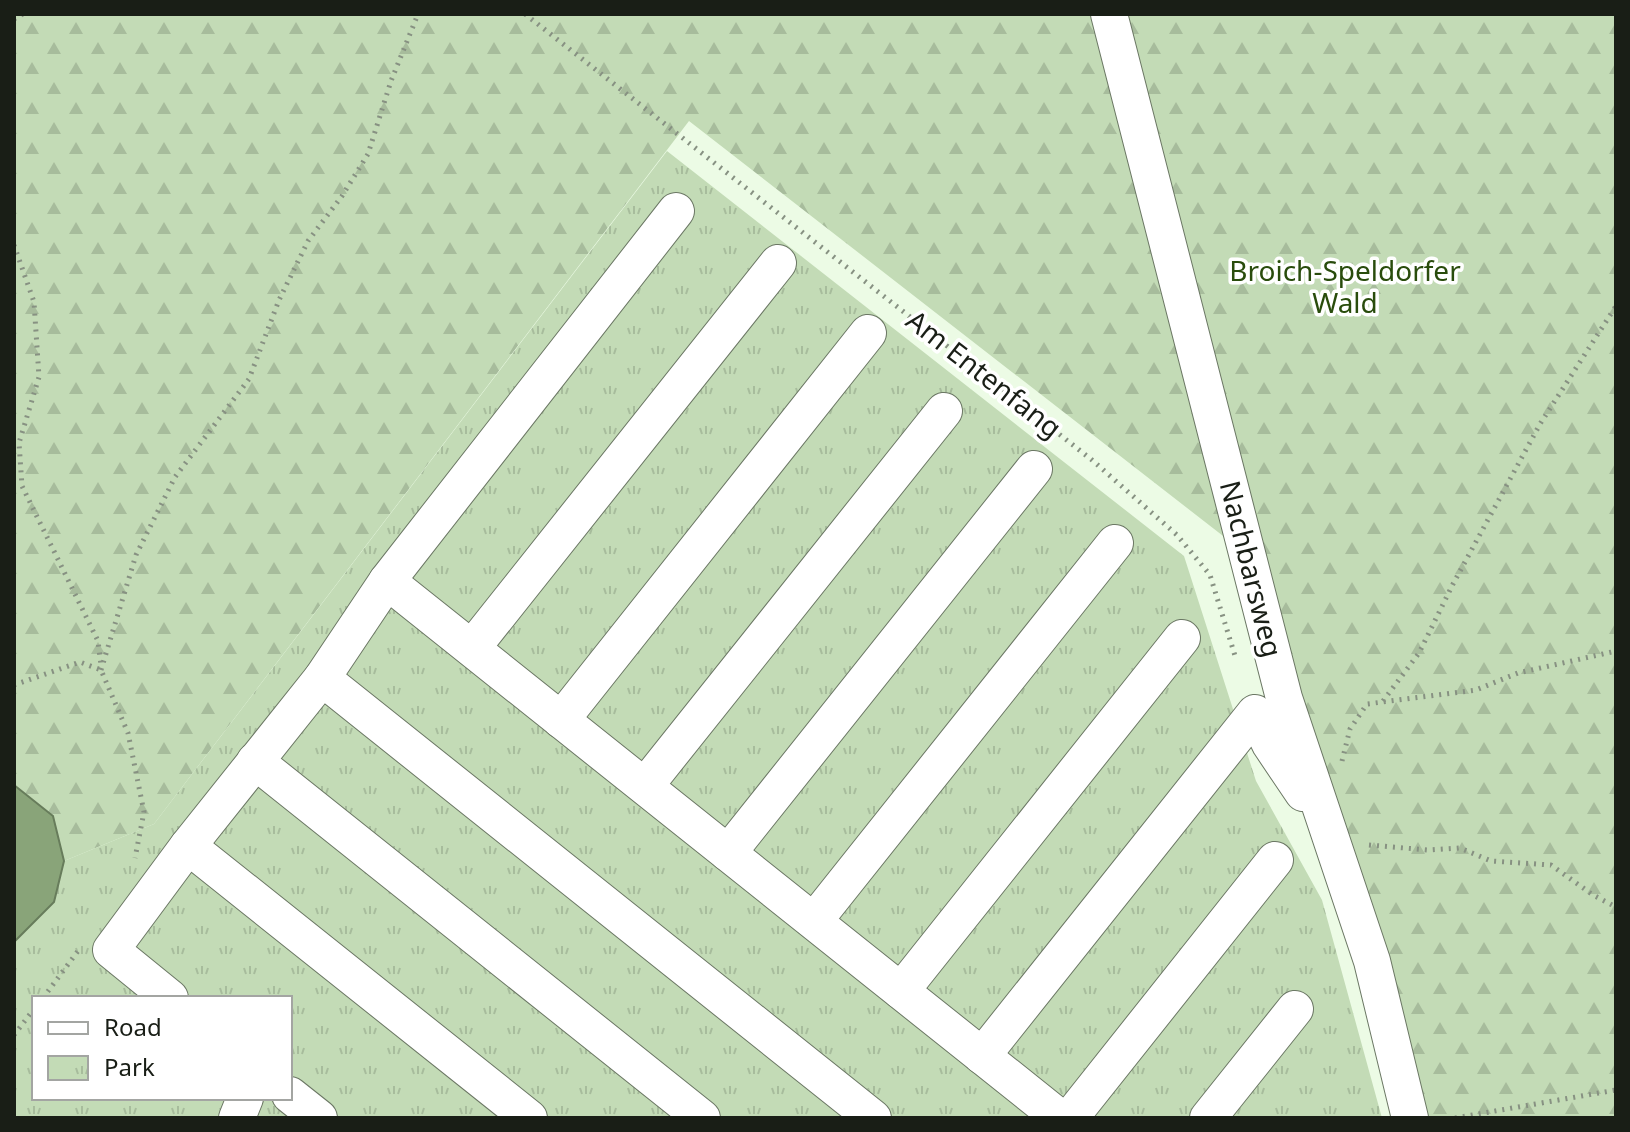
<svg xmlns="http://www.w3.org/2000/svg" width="1630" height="1132" viewBox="0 0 1630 1132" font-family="'Noto Sans',sans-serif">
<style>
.forest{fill:url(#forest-firs)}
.park{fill:url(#park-tufts);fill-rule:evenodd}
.water{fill:#89a479;stroke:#677c5b;stroke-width:2}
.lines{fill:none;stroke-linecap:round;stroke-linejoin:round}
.minor-casing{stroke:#6b7764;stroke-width:38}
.path{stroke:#879182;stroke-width:5;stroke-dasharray:2 6;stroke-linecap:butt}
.minor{stroke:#fff;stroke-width:36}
.labels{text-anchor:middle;stroke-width:7;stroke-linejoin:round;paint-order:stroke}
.park-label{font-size:28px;fill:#294c0c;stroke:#fff}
.street-label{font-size:28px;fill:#191e16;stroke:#fff}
</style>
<defs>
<pattern id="forest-firs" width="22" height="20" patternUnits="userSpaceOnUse" patternTransform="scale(2)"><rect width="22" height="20" fill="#c3dbb6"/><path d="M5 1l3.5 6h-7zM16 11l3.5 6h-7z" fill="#a7bc9c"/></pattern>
<pattern id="park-tufts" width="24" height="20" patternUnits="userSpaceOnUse" patternTransform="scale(2)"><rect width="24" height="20" fill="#c3dbb6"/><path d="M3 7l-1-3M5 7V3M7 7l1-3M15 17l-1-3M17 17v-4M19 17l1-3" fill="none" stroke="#a7bc9c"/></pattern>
</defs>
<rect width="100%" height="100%" fill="#ecfbe5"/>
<path class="forest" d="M14,14H1616V1118H1418L1254,560L689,121L154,824L64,861L53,816L14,785Z"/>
<path class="park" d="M667,151L1184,556L1256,781L1322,900L1382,1118H14V942L54,902L64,861L154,824ZM34,998H290V1098H34Z"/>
<path class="water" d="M14,785L53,816L64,861L54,902L14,942Z"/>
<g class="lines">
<defs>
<g id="minor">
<path d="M1109,14L1284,698L1372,961L1410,1118"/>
<path d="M387,581L1060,1118"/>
<path d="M472,648L778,263"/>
<path d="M322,678L873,1118"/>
<path d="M561,720L868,333"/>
<path d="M255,761L702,1118"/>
<path d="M645,786L944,411"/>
<path d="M188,846L529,1118"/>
<path d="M728,853L1034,469"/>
<path d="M814,921L1115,543"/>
<path d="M901,991L1182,638"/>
<path d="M170,998L111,950L188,846L322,678L387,581L676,211"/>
<path d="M982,1056L1255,713L1270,744L1303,793"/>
<path d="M290,1095L319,1118"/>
<path d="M237,1118L245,1098"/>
<path d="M1070,1118L1275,860"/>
<path d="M1208,1118L1295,1009"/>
</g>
</defs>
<use href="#minor" class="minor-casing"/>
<g class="path">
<path d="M525,14L1092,460L1177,535L1210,575L1236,659"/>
<path d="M14,19L23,14"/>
<path d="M14,245L34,302L39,377L19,443L22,486L98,641L101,665"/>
<path d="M101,670L136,555L175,477L249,379L279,300L308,241L342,196L368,154L391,81L418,14"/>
<path d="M14,685L80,662L101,670L128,733L144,812L135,858"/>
<path d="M1383,701L1419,653L1453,584L1540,424L1616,306"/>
<path d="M1342,761L1350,729L1367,704L1476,690L1518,673L1616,651"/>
<path d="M1369,845L1428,850L1460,848L1491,861L1551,865L1593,895L1616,907"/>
<path d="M43,998L78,951"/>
<path d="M14,1035L34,1009"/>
<path d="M1455,1118L1616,1090"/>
</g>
<use href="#minor" class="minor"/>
</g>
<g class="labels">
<g class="park-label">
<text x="1345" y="281">Broich-Speldorfer<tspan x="1345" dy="32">Wald</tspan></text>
</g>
<g class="street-label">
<text transform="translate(984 374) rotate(38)" y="10">Am Entenfang</text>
<text transform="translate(1251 569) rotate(76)" y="10">Nachbarsweg</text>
</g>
</g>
<rect width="1630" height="1132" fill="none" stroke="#191e16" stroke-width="32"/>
<rect x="32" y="996" width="260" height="104" fill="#ffffff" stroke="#a3a5a2" stroke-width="2"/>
<rect x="48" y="1022" width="40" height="12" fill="#ffffff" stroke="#a3a5a2" stroke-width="2"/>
<text x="104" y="1036" font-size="24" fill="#191e16">Road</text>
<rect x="48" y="1056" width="40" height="24" fill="url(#park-tufts)" stroke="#a3a5a2" stroke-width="2"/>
<text x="104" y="1076" font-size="24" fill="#191e16">Park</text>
</svg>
